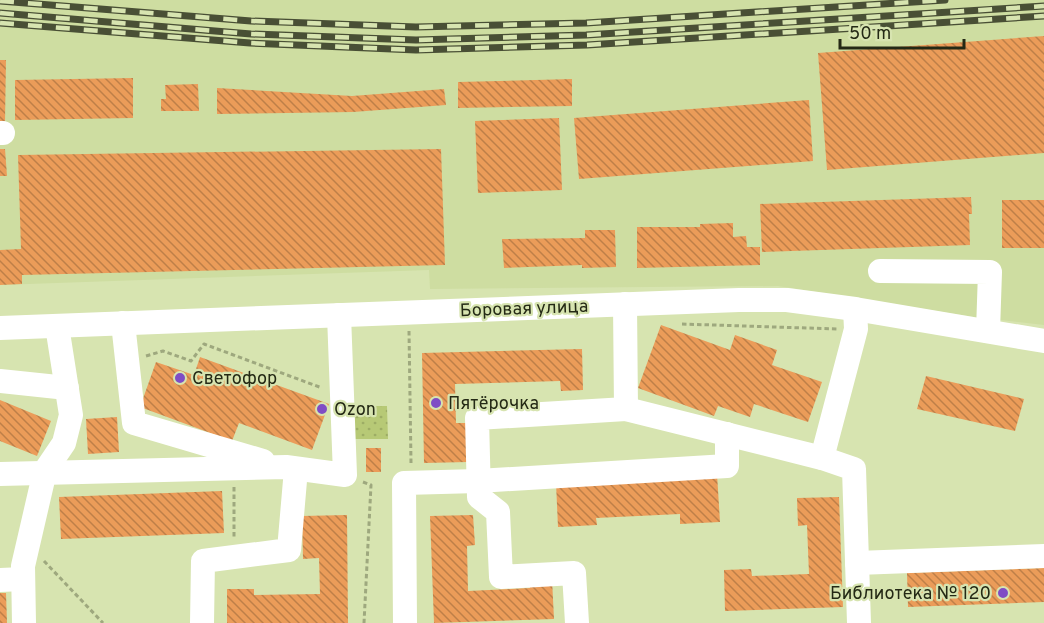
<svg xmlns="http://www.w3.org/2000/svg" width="1044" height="623" viewBox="0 0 1044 623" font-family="Overpass,sans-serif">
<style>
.built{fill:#cedda1}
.park{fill:url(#park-dots)}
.building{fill:url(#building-back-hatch)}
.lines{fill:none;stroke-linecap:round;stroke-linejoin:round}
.path{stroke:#9ea87e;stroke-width:3;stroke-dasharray:4.5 3;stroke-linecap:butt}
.minor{stroke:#fff;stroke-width:24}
.rail-casing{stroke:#494f35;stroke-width:7}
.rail{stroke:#d7e4b0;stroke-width:4.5;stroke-dasharray:14;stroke-linecap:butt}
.poi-dot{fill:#7f4dc5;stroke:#d7e4b0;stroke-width:2}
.labels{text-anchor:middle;stroke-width:4.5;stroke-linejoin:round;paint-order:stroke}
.street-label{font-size:18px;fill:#242915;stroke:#d7e4b0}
.poi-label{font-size:18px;fill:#242915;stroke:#d7e4b0;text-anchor:start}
</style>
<defs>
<pattern id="park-dots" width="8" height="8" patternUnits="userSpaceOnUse" patternTransform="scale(1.5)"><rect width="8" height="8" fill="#b7c976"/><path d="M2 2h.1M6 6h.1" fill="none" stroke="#9dad65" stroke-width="1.8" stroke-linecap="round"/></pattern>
<pattern id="building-back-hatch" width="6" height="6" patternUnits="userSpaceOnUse" patternTransform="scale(1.5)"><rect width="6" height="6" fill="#eb9c59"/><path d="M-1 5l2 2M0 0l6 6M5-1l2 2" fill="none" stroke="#be7f48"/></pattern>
</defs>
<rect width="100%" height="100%" fill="#d7e4b0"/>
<path class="built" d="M0,0H1044V325L974,317L778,286L430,289L429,270L0,285Z"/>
<path class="park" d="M352,406H387L388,439H353Z"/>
<g class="building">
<path d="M1044,36V153L827,170L818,53Z"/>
<path d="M0,60H6L5,121H0Z"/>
<path d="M133,78V118L15,120V80Z"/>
<path d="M572,79V106L458,108V82Z"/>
<path d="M198,84L199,111H161V99H166L165,85Z"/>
<path d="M217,88L352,96L444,89L446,105L353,112L217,114Z"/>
<path d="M809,100L813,161L579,179L574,118Z"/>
<path d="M559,118L562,190L478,193L475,121Z"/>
<path d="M0,149H5L7,176H0Z"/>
<path d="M441,149L445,265L22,275V284L0,285V250L21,249L18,155Z"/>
<path d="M971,197L972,214H969L970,245L762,252L760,204Z"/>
<rect x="1002" y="200" width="42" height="48"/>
<path d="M733,223V237L746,236L747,247H760V265L637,268V227H700V224Z"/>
<path d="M585,230H615L616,267L582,268V265L504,268L502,239L585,238Z"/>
<path d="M661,325L730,350L735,335L777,350L772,365L822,382L808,422L754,404L750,417L718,406L714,416L638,388Z"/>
<path d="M582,349L583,390L561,391L560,381L455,384L456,423H467L468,462L424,463L422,353Z"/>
<path d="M200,357L329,404L312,450L239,423L232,441L140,407L156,362L194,375Z"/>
<path d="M926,376L1024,399L1015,431L917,409Z"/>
<path d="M0,400L51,421L37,456L0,441Z"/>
<path d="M117,417L119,452L88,454L86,419Z"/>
<rect x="366" y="448" width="15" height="24"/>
<path d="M717,474L720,522L680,524V514L596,518L597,525L558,527L556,483Z"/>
<path d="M222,491L224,533L61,539L59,497Z"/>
<path d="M839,497L843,607L725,611L724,570L751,569L752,576L809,574L807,525L798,526L797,498Z"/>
<path d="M347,515L348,623H227V589H254V595L320,594L319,558L303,559L302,516Z"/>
<path d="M473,515L475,545L467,546L468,591L530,588L529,580L552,579L554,619L434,623L430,516Z"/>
<path d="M1044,568V602L908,607L907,573Z"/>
<path d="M0,593H6L7,623H0Z"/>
</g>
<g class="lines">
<g class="path">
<path d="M682,324L837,329"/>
<path d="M409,331L411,463"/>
<path d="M146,356L163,351L191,361L204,344L322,388"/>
<path d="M363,482L371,485L364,623"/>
<path d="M234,487V538"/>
<path d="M44,561L103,623"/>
</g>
<g class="minor">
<path d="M0,133H3"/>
<path d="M880,271L990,272L988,331"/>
<path d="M123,323L134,423L263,461"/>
<path d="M0,328L739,300H787L855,309L1044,341"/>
<path d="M0,381L67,388"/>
<path d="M626,409L822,458L856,329L855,309"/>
<path d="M822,458L854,469L859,623"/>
<path d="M0,474L286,467L345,475L339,315"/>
<path d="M857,563L1044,556"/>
<path d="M0,580L23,579"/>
<path d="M24,623L23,566L45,471L64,443L71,415L57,326"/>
<path d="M202,623L203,561L289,550L296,469"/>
<path d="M405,623L404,483L478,481L727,466V434"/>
<path d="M577,623L574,573L501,577L498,512L479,497L477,418L626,409L625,304"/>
</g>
<defs>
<g id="rail">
<path d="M0,1L251,21L416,27L586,23L945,0"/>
<path d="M0,13L251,34L416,40L586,35L1044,6"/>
<path d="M0,23L250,43L416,50L587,45L1044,16"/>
</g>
</defs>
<use href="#rail" class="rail-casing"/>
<use href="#rail" class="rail"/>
</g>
<g class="poi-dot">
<circle cx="180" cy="378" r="6"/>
<circle cx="436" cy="403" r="6"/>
<circle cx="322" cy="409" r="6"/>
<circle cx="1003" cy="593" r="6"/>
</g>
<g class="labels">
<g class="street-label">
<text transform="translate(524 308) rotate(-2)" y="6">Боровая улица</text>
</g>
<g class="poi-label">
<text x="192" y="384">Светофор</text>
<text x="448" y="409">Пятёрочка</text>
<text x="334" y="415">Ozon</text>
<text x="991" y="599" text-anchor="end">Библиотека № 120</text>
</g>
</g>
<path d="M840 39v9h124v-9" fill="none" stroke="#242915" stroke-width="3"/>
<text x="849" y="39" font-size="18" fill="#242915" stroke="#d7e4b0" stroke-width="4.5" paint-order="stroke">50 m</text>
</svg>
